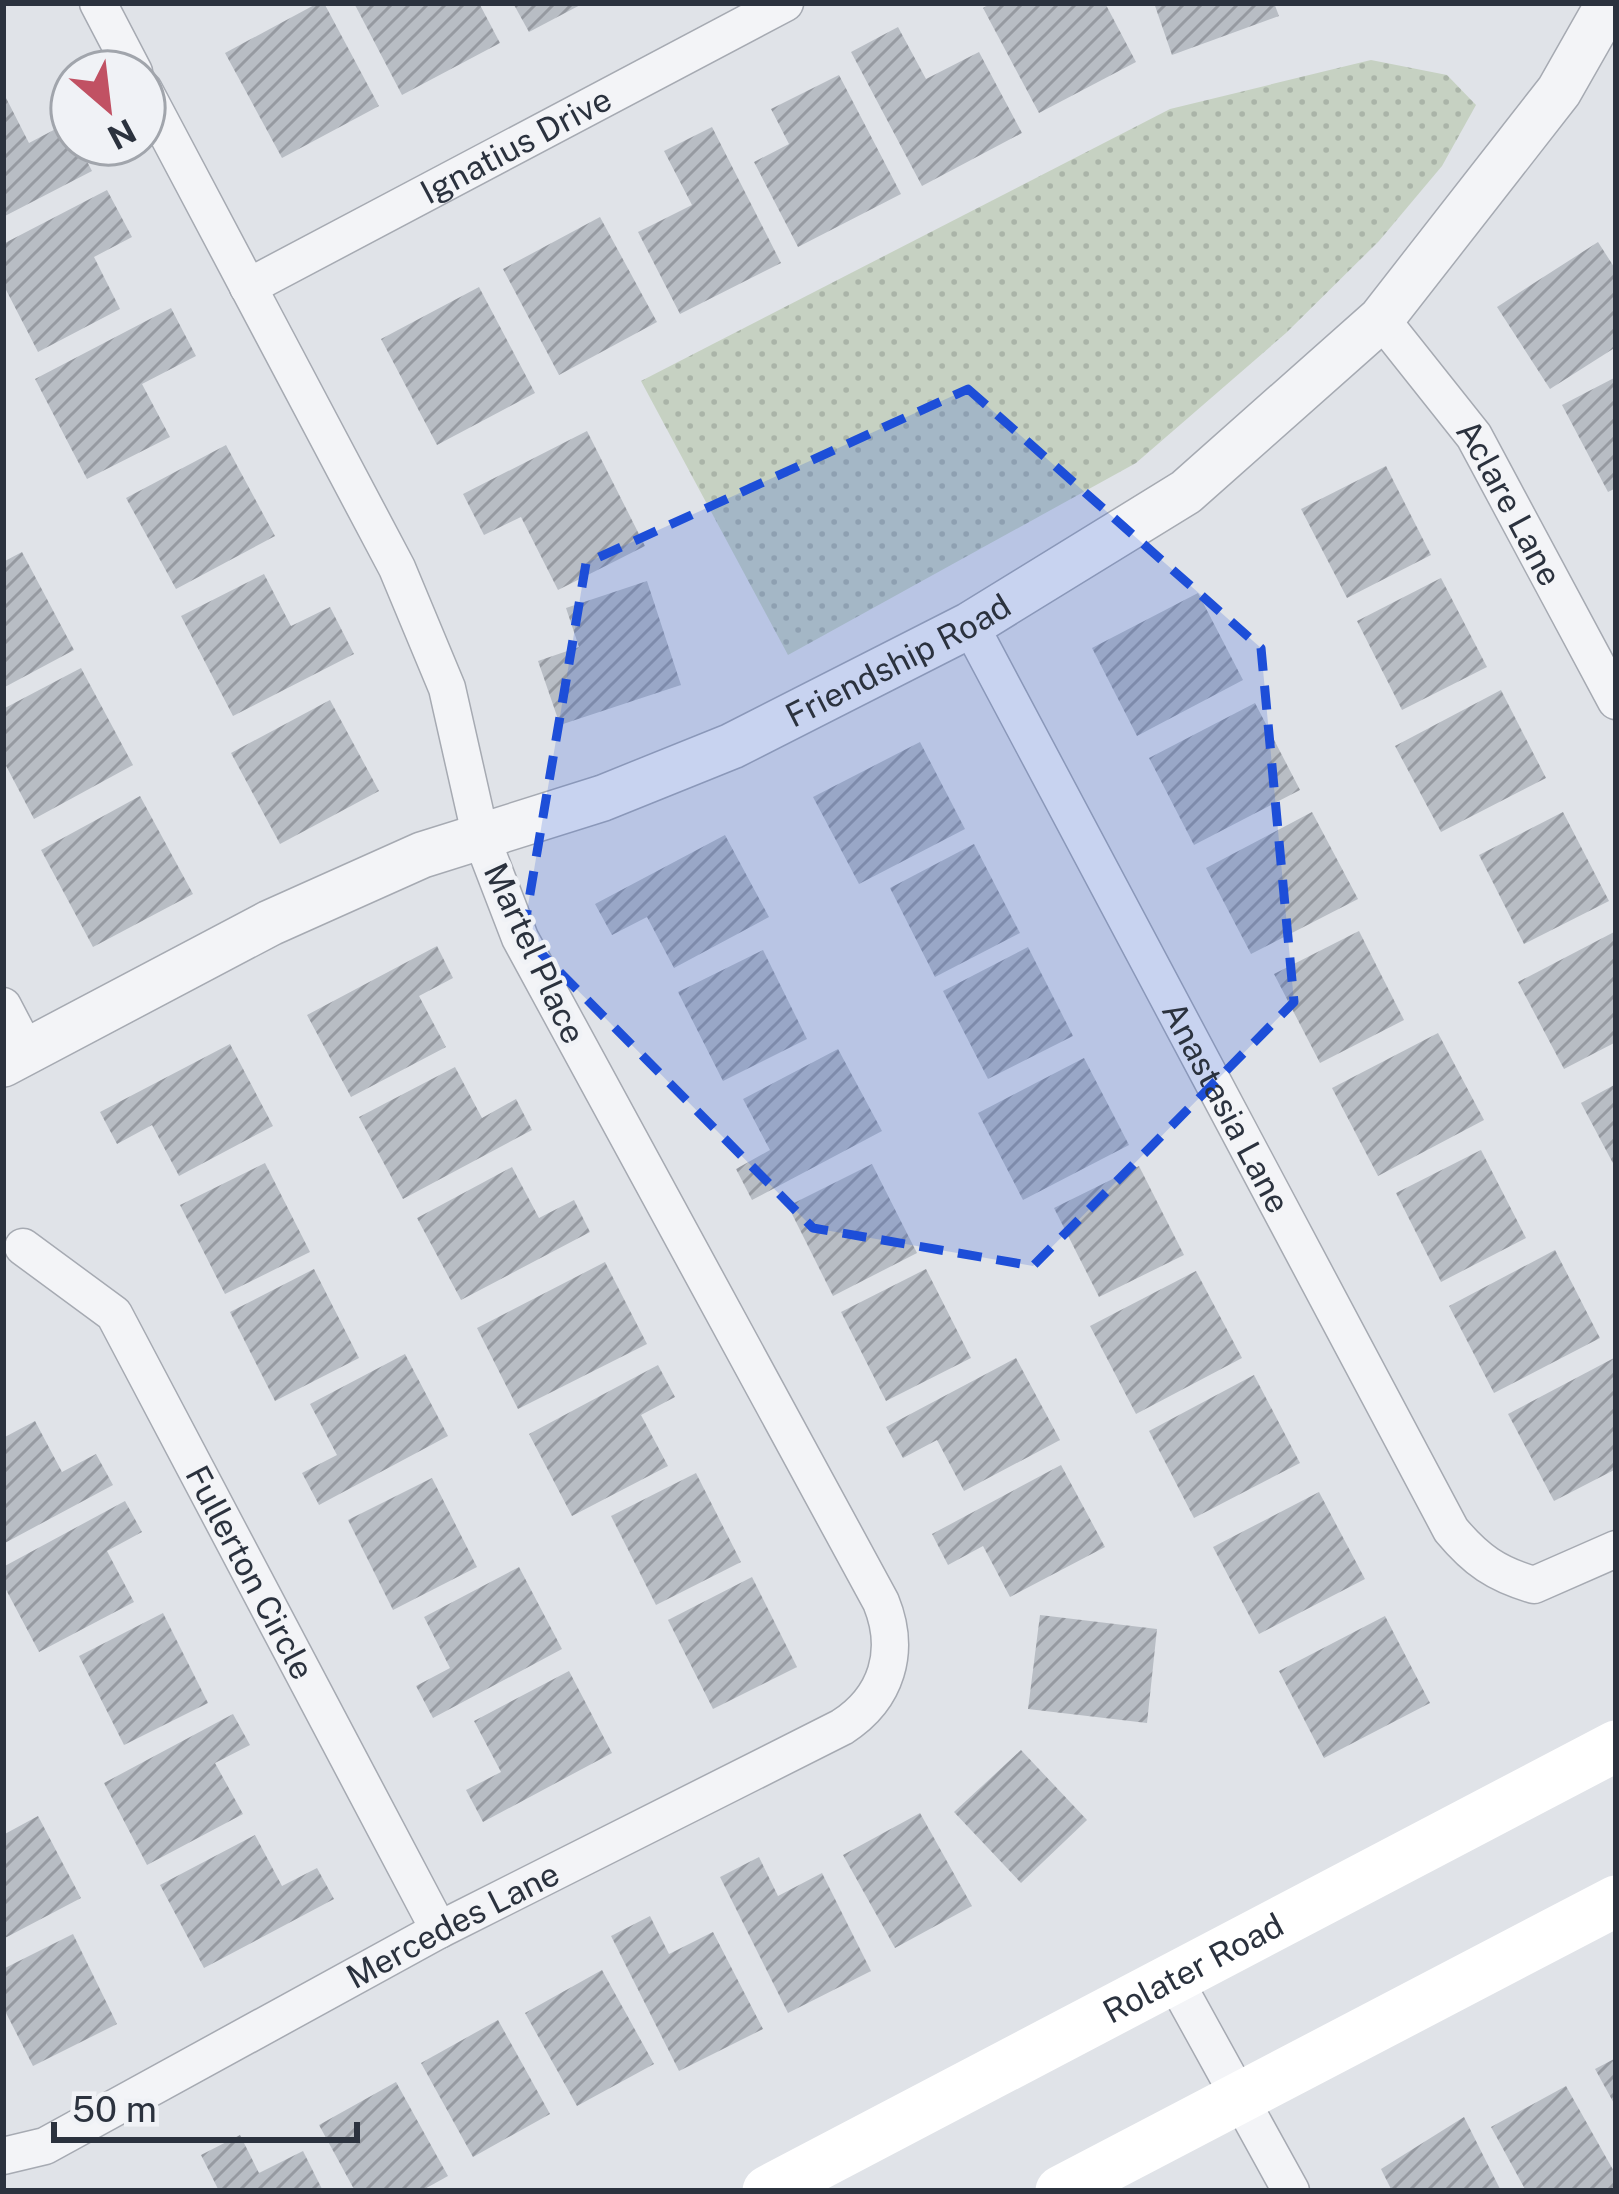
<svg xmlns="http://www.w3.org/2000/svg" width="1619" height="2194" viewBox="0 0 1619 2194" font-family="'Public Sans',sans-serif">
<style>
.park{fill:url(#park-dots)}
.building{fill:url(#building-hatch)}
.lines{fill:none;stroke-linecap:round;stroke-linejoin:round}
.minor-casing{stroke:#a6aab2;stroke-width:39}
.tertiary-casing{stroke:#a6aab2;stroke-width:48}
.minor{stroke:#f3f4f7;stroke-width:36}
.tertiary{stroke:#f3f4f7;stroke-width:45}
.secondary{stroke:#fff;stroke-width:51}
.marked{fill:#1d4ed8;fill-opacity:0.2;stroke:#1d4ed8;stroke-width:9;stroke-dasharray:24 15;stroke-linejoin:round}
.labels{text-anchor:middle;stroke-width:9;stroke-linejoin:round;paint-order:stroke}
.street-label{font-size:33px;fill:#2b323e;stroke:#f0f2f6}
</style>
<defs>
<pattern id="park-dots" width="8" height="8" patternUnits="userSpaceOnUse" patternTransform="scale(3)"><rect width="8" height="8" fill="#c6d1c2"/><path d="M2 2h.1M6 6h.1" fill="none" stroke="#aab4a8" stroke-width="1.8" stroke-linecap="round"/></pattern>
<pattern id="building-hatch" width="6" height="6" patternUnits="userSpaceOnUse" patternTransform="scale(3)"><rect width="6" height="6" fill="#b8bdc4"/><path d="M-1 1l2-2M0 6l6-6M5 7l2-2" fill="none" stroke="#969aa1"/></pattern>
</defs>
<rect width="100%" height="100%" fill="#e0e3e8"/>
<path class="park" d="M1371,60L1447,75L1476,105L1442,166L1379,241L1286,333L1136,463L788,655L641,381L1170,109Z"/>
<g class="building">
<path d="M318,3H324L379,106L282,158L225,53Z"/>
<path d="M354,3H479L500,43L402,95Z"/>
<path d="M513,3H584L529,32Z"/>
<path d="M992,3H1105L1136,62L1039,113L983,8Z"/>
<path d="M1154,3H1274L1279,16L1172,55Z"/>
<path d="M898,27L926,79L979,52L1022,133L922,186L851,52Z"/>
<path d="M839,75L901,194L798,247L754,162L789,144L771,109Z"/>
<path d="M3,92L29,143L67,123L72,144H78L92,171L3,217Z"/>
<path d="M712,127L781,263L680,314L638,232L692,205L664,151Z"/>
<path d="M107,190L132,237L94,257L120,309L38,352L3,284V244Z"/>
<path d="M600,217L657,322L559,375L503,269Z"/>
<path d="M1598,242L1616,270V347L1550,389L1497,307Z"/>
<path d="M479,287L535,393L437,445L381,339Z"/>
<path d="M171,308L196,356L142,384L170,437L87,479L35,379Z"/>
<path d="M1616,377V488L1608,492L1562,405Z"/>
<path d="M587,431L645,546L558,590L521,517L484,535L463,494Z"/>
<path d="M226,445L275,536L176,589L126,498Z"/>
<path d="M1386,466L1431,555L1347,598L1301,509Z"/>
<path d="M22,552L74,650L3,688V562Z"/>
<path d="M264,574L291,626L330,607L354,654L233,716L181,616Z"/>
<path d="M1441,578L1487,667L1402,710L1357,621Z"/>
<path d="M647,581L681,685L560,725L538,661L579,647L566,608Z"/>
<path d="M1198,593L1243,680L1137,736L1092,648Z"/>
<path d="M81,668L133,765L34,819L3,760V709Z"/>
<path d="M1501,690L1546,778L1441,832L1395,746Z"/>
<path d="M330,700L379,791L280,844L231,753Z"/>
<path d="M1255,703L1300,790L1194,845L1149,758Z"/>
<path d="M920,742L965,829L859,884L813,797Z"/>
<path d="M140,796L193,894L93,947L41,850Z"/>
<path d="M1312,812L1358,899L1251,954L1206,868Z"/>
<path d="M1563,812L1609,901L1524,944L1479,855Z"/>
<path d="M725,835L769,917L674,968L647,917L612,935L595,904Z"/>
<path d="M974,844L1020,933L935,977L890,888Z"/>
<path d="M1359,931L1404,1020L1320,1063L1274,974Z"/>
<path d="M1616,931V1042L1564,1069L1518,982Z"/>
<path d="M437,946L453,978L419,996L446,1047L351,1097L307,1015Z"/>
<path d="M1028,947L1073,1036L988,1079L943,991Z"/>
<path d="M763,950L807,1039L723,1081L678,992Z"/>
<path d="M1438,1033L1484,1120L1378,1176L1332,1088Z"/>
<path d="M230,1044L273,1126L179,1176L152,1125L117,1144L100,1112Z"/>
<path d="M838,1049L882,1131L752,1200L736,1169L770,1150L743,1099Z"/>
<path d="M1084,1058L1129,1145L1023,1200L978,1113Z"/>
<path d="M455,1067L482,1118L516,1099L532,1130L403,1199L359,1117Z"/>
<path d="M1616,1084V1169L1581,1103Z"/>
<path d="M1481,1150L1526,1238L1441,1282L1396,1193Z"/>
<path d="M265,1163L310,1252L225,1294L180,1205Z"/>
<path d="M872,1164L917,1253L833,1296L788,1206Z"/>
<path d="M1139,1166L1184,1255L1099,1297L1054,1208Z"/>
<path d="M512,1167L539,1218L574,1200L590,1232L461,1300L417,1218Z"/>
<path d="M1555,1250L1600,1338L1494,1393L1449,1306Z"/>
<path d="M605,1262L647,1344L518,1409L477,1328Z"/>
<path d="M314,1269L359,1358L275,1401L230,1312Z"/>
<path d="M926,1269L971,1358L886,1401L841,1312Z"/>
<path d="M1196,1271L1242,1358L1136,1414L1090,1326Z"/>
<path d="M405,1354L448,1436L319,1505L302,1473L337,1455L310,1404Z"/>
<path d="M1016,1358L1060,1440L964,1491L937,1440L903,1458L886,1427Z"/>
<path d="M1614,1358L1616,1469L1554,1501L1508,1414Z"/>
<path d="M658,1365L675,1397L641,1415L668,1466L572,1516L529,1434Z"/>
<path d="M1254,1375L1300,1463L1194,1518L1149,1431Z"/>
<path d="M35,1421L62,1472L96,1454L113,1485L3,1544V1438Z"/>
<path d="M1061,1465L1105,1547L1010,1597L983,1546L948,1565L932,1534Z"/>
<path d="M696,1473L741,1562L656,1605L611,1516Z"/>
<path d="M432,1478L477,1567L393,1610L348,1520Z"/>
<path d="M1319,1492L1365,1579L1259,1634L1213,1547Z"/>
<path d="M125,1501L142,1532L107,1551L134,1602L39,1652L3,1584V1567Z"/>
<path d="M519,1567L562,1649L433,1718L416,1686L450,1668L424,1617Z"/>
<path d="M752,1577L797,1667L713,1709L668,1620Z"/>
<path d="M163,1613L208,1703L124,1745L79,1656Z"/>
<path d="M1040,1615L1157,1629L1147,1723L1028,1709Z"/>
<path d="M1385,1616L1430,1703L1324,1758L1279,1671Z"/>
<path d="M569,1671L612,1753L483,1822L466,1790L501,1772L474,1721Z"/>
<path d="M233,1714L250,1745L215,1763L243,1814L147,1865L104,1783Z"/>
<path d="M1021,1750L1087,1820L1021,1883L954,1812Z"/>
<path d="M920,1813L972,1906L895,1948L843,1855Z"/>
<path d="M38,1816L81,1898L3,1939V1835Z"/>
<path d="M255,1835L282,1886L317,1868L334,1899L204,1968L160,1885Z"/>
<path d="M759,1857L778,1896L822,1873L871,1971L788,2013L720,1877Z"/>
<path d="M650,1916L669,1954L713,1932L763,2029L679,2071L611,1936Z"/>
<path d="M73,1934L117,2024L33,2066L3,2007V1969Z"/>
<path d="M602,1970L654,2064L577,2106L525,2013Z"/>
<path d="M498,2020L550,2114L473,2157L421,2063Z"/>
<path d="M1616,2058V2107L1595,2069Z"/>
<path d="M396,2082L448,2176L421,2191H355L319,2125Z"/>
<path d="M1566,2086L1616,2175V2191H1526L1491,2127Z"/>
<path d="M1464,2117L1501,2191H1392L1381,2169Z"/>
<path d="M240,2135L259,2173L303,2151L323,2191H219L201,2155Z"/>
</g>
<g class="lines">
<defs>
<g id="minor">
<path d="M98,3L134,72"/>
<path id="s1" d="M248,287L785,3"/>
<path id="s2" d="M1381,319L1474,436L1616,701"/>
<path id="s3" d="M970,625L1451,1530C1476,1560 1496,1574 1534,1585L1616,1549"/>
<path d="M3,1006L27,1052"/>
<path id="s4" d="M23,1247L114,1314L439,1930"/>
<path d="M1173,1977L1291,2191"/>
<path id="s5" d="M3,2156L45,2146L439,1930L842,1727C887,1698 901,1651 881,1602L520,938L480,834L447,688L397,568L144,90"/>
</g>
<g id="tertiary">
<path id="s6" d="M3,1064L270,923L422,855L603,798L732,746L970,625L1186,492L1381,319L1559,91L1609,3"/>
</g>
</defs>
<use href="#minor" class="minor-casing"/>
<use href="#tertiary" class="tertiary-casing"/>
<use href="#minor" class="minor"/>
<use href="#tertiary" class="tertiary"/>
<g class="secondary">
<path id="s7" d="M768,2191L1616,1746"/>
<path d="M1061,2191L1616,1901"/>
</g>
</g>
<path class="marked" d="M968,389L1261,648L1294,1002L1033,1266L813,1228L523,935L586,563Z"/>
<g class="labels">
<g class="street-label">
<text dy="12" stroke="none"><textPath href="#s1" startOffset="303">Ignatius Drive</textPath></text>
<text dy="12" stroke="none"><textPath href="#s2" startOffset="225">Aclare Lane</textPath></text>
<text dy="12" stroke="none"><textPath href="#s6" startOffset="984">Friendship Road</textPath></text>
<text transform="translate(535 953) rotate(65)" y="12">Martel Place</text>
<text dy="12" stroke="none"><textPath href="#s3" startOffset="546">Anastasia Lane</textPath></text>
<text dy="12" stroke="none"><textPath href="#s4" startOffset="405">Fullerton Circle</textPath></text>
<text dy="12" stroke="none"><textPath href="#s5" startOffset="507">Mercedes Lane</textPath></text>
<text dy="12" stroke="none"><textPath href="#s7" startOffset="480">Rolater Road</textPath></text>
</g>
</g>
<rect width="1619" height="2194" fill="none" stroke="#2b323e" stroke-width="12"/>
<g transform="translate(108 108) rotate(152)"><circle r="57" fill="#f0f2f6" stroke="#a1a5ac" stroke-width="3"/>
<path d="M0-9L21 45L0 30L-21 45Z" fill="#c15163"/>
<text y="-18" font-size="33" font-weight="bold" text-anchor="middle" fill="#2b323e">N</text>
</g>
<path d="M54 2122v18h303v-18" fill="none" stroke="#2b323e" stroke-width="6"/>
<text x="72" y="2122" font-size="36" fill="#2b323e" stroke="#f0f2f6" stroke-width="9" paint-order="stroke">50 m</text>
</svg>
